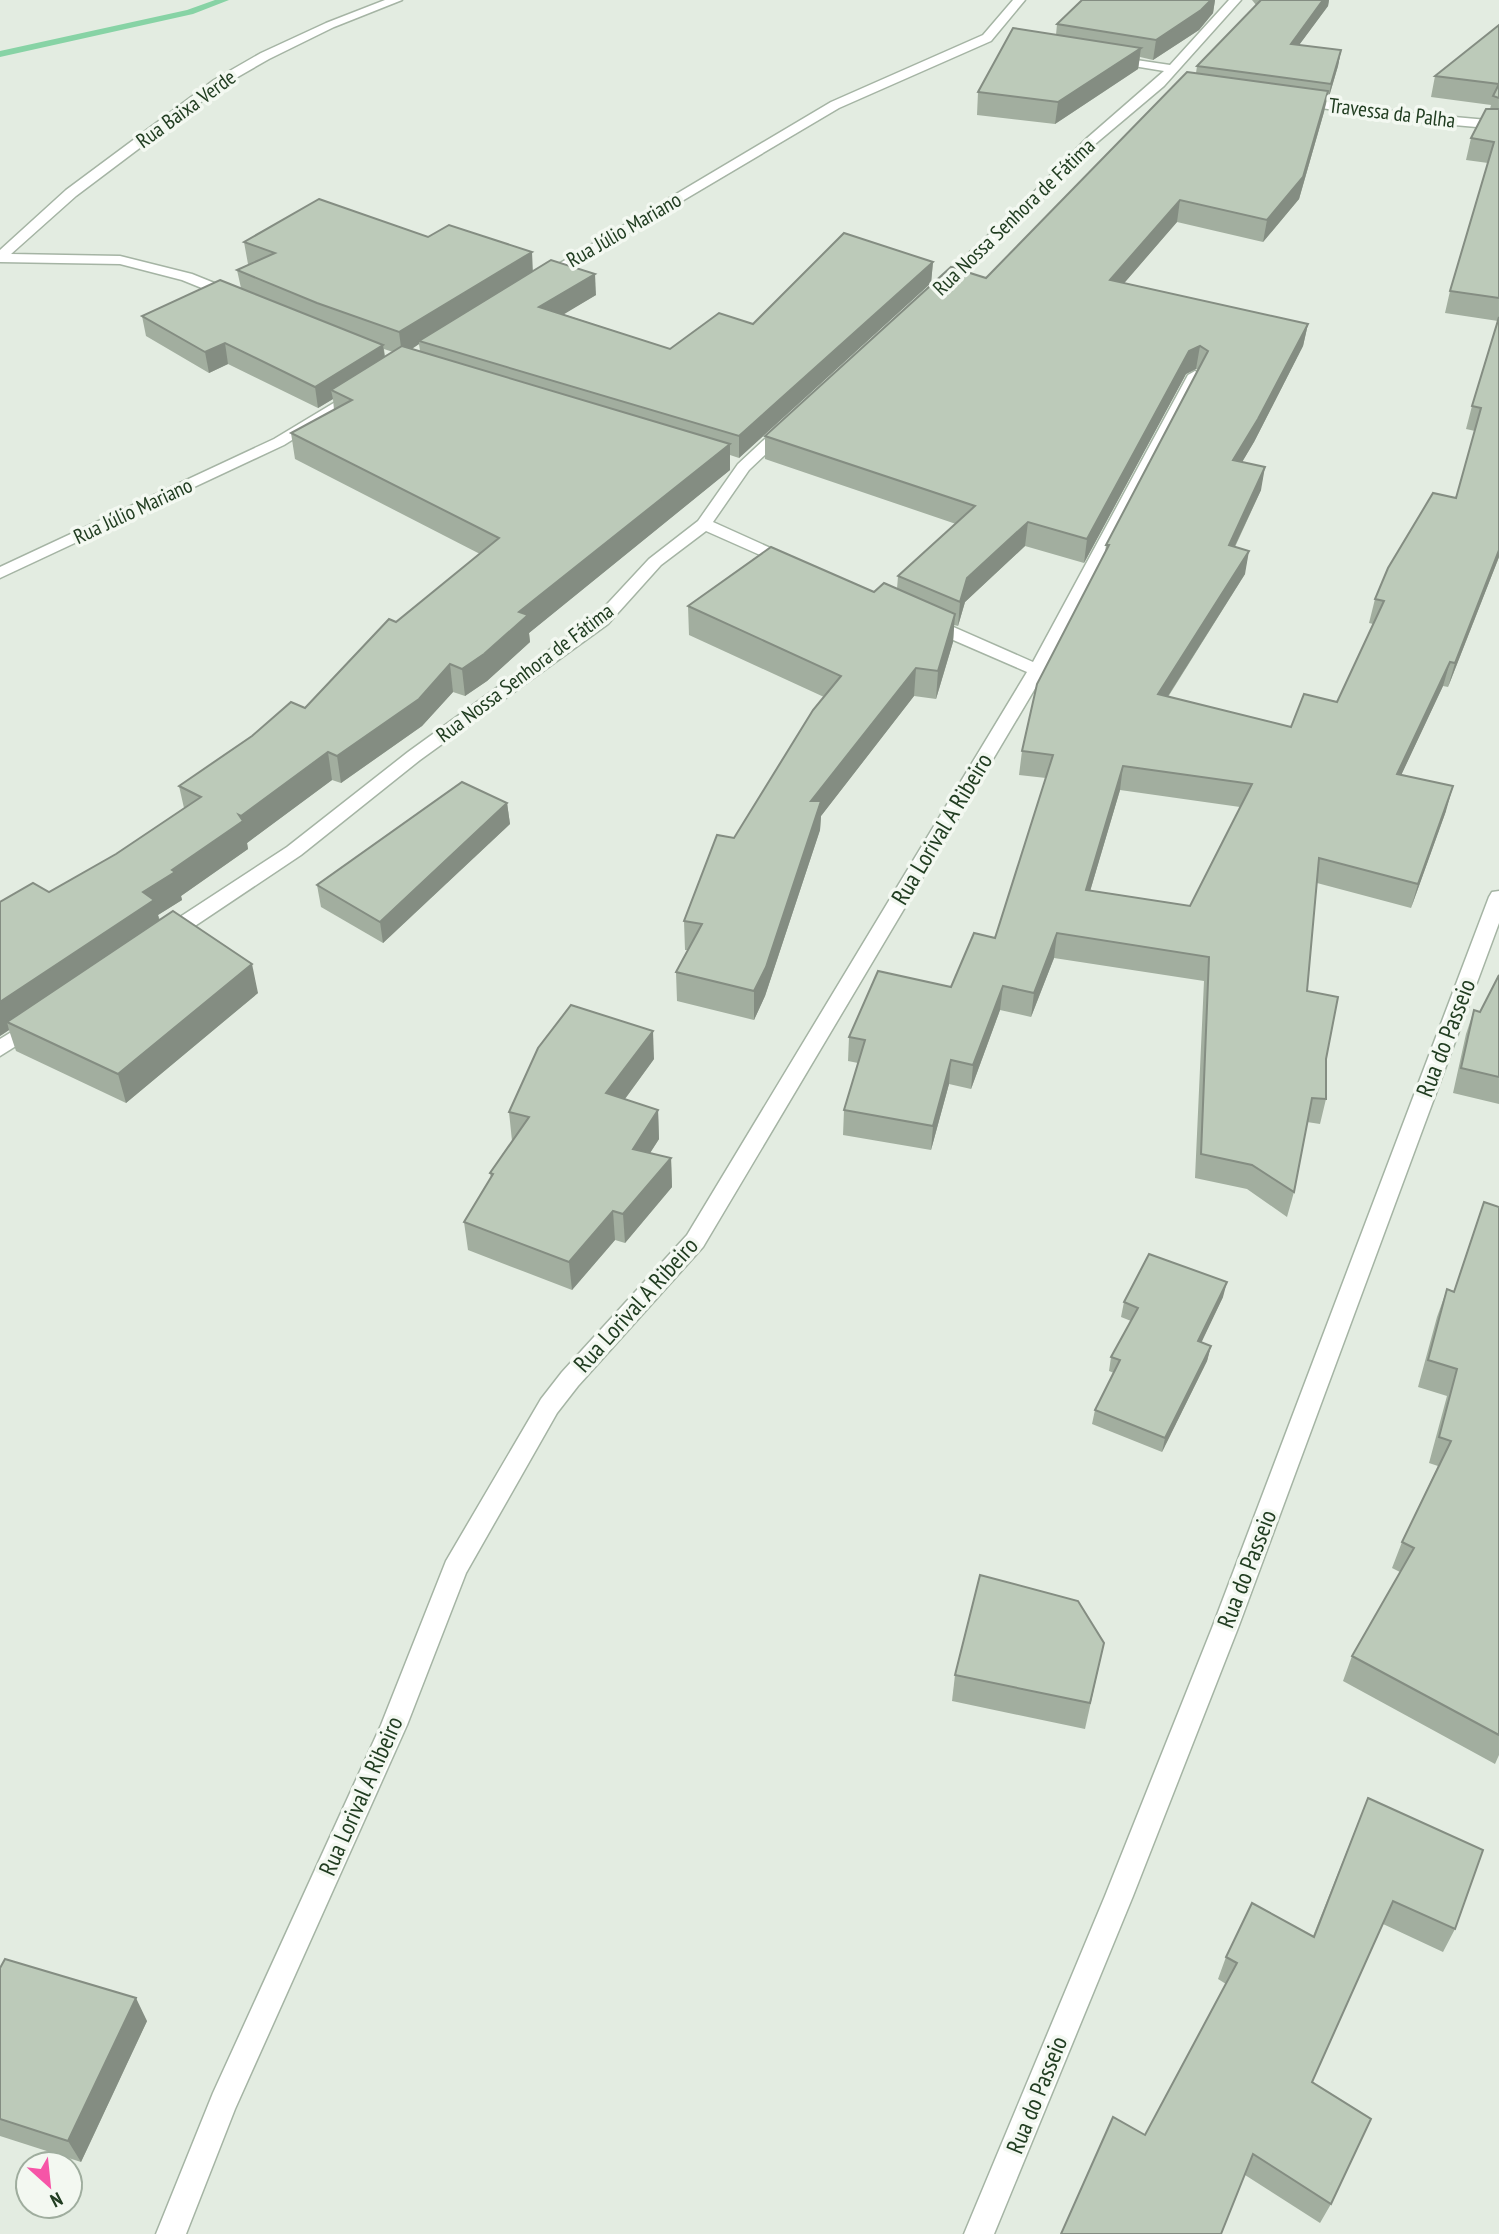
<svg xmlns="http://www.w3.org/2000/svg" width="1499" height="2234" viewBox="0 0 1499 2234" font-family="'PT Sans Narrow',sans-serif">
<style>
.lines{fill:none;stroke-linecap:round;stroke-linejoin:round}
.stream{fill:#87d3a5;fill-rule:evenodd}
.street-casing{stroke:#a5b4a4;stroke-width:3}
.street{fill:#fff;fill-rule:evenodd}
.wall{fill:#a2ae9f;fill-rule:evenodd}
.shaded-wall{fill:#848d82}
.building{fill:#bccab9;stroke:#848d82;stroke-width:2;fill-rule:evenodd}
.labels{text-anchor:middle;stroke-width:7;stroke-linejoin:round;paint-order:stroke}
.far-street-label{font-size:21px;fill:#213d21;stroke:#f3f8f1}
.street-label{font-size:24px;fill:#213d21;stroke:#f3f8f1}
</style>
<rect width="100%" height="100%" fill="#e3ece1"/>
<g class="lines">
<path class="stream" d="M215,0H229L193,14L0,57V51L187,10Z"/>
<defs>
<g id="street">
<path d="M385,0H402L334,27L269,59L222,86L76,196L11,254L120,256L192,274L239,293V299H229L182,280L120,264L0,262V250L66,190L214,80L261,53L326,23Z"/>
<path d="M1013,0H1025L991,41L839,108L547,281H537L535,278L831,102L983,35Z"/>
<path d="M1229,0H1241L1164,86L1094,145L1031,211L943,292H933V286L1021,205L1086,139L1164,71L1109,62V56L1170,65Z"/>
<path d="M1300,97L1398,112L1499,121V129L1398,120L1296,104L1294,101Z"/>
<path d="M1195,371L1202,375L1046,670L703,1247L578,1386L557,1413L466,1573L407,1725L235,2109L186,2234H156L213,2093L381,1725L446,1561L541,1399L562,1372L687,1235L1027,672L921,626L919,622L927,617L933,618L1033,662L1188,375Z"/>
<path d="M357,389L362,390L364,393L362,396L284,445L0,578V567L274,439Z"/>
<path d="M785,423L793,428L790,431L749,470L713,522L797,560L799,563L797,566H785L706,531L661,565L608,624L420,760L301,855L171,942H157L154,937L157,932L287,847L408,752L596,616L649,559L698,521L738,464L780,425Z"/>
<path d="M1499,891V923L1238,1628L1133,1896L994,2234H964L1105,1896L1212,1628L1489,897L1492,892Z"/>
<path d="M36,1017L43,1019L46,1024L43,1029L0,1056V1039Z"/>
</g>
</defs>
<use href="#street" class="street-casing"/>
<use href="#street" class="street"/>
</g>
<g class="wall">
<path d="M1082,0H1215L1213,13L1199,30L1153,60L1140,57L1138,69L1055,124L977,115L978,92L1056,35L1057,24Z"/>
<path d="M1252,0H1329L1328,6L1299,45L1341,50L1338,66L1328,100H1327L1324,112L1299,199L1263,242L1177,222L1124,283L1308,324L1303,346L1254,442L1242,462L1261,490L1235,547L1245,574L1168,697L1291,727L1337,702L1373,624L1369,623L1375,599L1456,498L1475,431L1466,429L1472,406L1498,321L1445,313L1450,291L1488,163L1466,160L1471,138L1490,109L1491,105L1431,97L1435,76L1499,25V557L1448,687L1443,686L1401,775L1446,811L1411,908L1317,883L1307,991L1326,1059V1099L1320,1124L1307,1122L1294,1192L1287,1217L1247,1189L1195,1178L1204,981L1054,958L1031,1017L1000,1010L971,1089L949,1084L931,1150L843,1135L844,1110L858,1063L848,1061L849,1037L951,987L995,938L1046,778L1019,775L1022,751L1105,553L1106,545L1198,370L1196,369L1186,374L1084,563L1025,546L965,602L958,626L954,625L953,642L936,699L914,696L821,816L820,830L765,996L754,1020L677,1001L676,972L688,950H685L684,921L734,838L824,697L689,635L688,606L874,592L897,589L898,576L956,524L765,459V436L986,278L1196,73L1197,66L1256,5ZM1120,790L1240,807L1190,906L1090,891Z"/>
<path d="M428,237L533,271L596,295L563,314L670,349L753,324L933,262L931,283L739,458L730,455V470L529,633L530,642L487,681L465,696L453,692L422,726L341,783L332,780L247,843L248,849L181,896L182,900L158,915L160,920L258,993L126,1103L16,1051L9,1030L0,1036L49,892L116,854L184,808L179,786L305,708L396,622L480,554L295,459L291,433L334,410L333,399L318,408L228,364L209,373L146,336L142,316L241,288L237,270L249,264H248L244,242ZM419,344L420,351L412,349ZM384,349L393,352L385,357Z"/>
<path d="M507,803L510,824L383,943L321,907L317,885Z"/>
<path d="M1499,975V1104L1453,1093L1466,1034L1474,1010L1480,1012Z"/>
<path d="M654,1059L625,1099L658,1110L659,1139L650,1153L671,1158L672,1187L625,1243L615,1240L572,1290L468,1250L464,1222L491,1178L490,1173L512,1141L509,1112Z"/>
<path d="M1484,1202L1499,1207V1755L1495,1764L1343,1681L1352,1656L1400,1572L1392,1568L1402,1542L1438,1466L1429,1463L1447,1396L1418,1387L1437,1317L1447,1289L1454,1291Z"/>
<path d="M1223,1297L1201,1342L1211,1346L1207,1361L1162,1452L1092,1424L1095,1410L1114,1373L1109,1371L1111,1357L1131,1321L1121,1317L1124,1302Z"/>
<path d="M1104,1643L1085,1729L952,1701L955,1675Z"/>
<path d="M1368,1798L1455,1929L1443,1952L1383,1924L1312,2082L1331,2204L1320,2223L1245,2175L1145,2135L1226,1984L1218,1979L1226,1957L1313,1936Z"/>
<path d="M0,1968L147,2021L81,2162L0,2136Z"/>
</g>
<g class="shaded-wall">
<path d="M1211,0H1215L1213,13L1199,30L1153,60L1156,40Z"/>
<path d="M1323,0H1329L1328,6L1288,60L1291,44Z"/>
<path d="M1141,48L1138,69L1055,124L1058,102Z"/>
<path d="M1341,50L1338,66L1328,100L1331,84Z"/>
<path d="M1328,91L1324,112L1299,199L1263,242L1267,220Z"/>
<path d="M1180,200L1177,222L1107,303L1110,280Z"/>
<path d="M532,252L533,274L419,341V344L402,355L399,332Z"/>
<path d="M933,262L931,283L739,458V436Z"/>
<path d="M595,274L596,295L541,328L539,307Z"/>
<path d="M1308,324L1303,346L1254,442L1229,484L1233,460Z"/>
<path d="M225,343L228,364L209,373L205,352Z"/>
<path d="M383,345L386,366L331,390L333,399L318,408L315,387Z"/>
<path d="M1200,346L1196,369L1186,374L1084,563L1087,539L1189,351Z"/>
<path d="M730,444V470L529,633L530,642L487,681L465,696L462,669L519,612Z"/>
<path d="M1265,467L1261,490L1224,569L1229,545Z"/>
<path d="M1028,522L1025,546L965,602L958,626L960,602L967,578Z"/>
<path d="M1499,550V557L1448,687L1455,663Z"/>
<path d="M1249,551L1245,574L1154,718L1158,694Z"/>
<path d="M955,614L953,642L936,699L938,671Z"/>
<path d="M1450,662L1443,686L1390,799L1397,774Z"/>
<path d="M450,664L453,692L422,726L341,783L337,756Z"/>
<path d="M916,668L914,696L821,816L820,830L765,996L754,1020V991L811,801Z"/>
<path d="M328,752L332,780L247,843L248,849L181,896L182,900L158,915L161,928L7,1022L9,1030L0,1036V1002L172,870L242,821L241,816Z"/>
<path d="M1123,766L1120,790L1083,915L1086,890Z"/>
<path d="M1453,786L1446,811L1411,908L1418,884Z"/>
<path d="M507,803L510,824L383,943L380,922Z"/>
<path d="M1057,933L1054,958L1031,1017L1034,993Z"/>
<path d="M252,964L258,993L126,1103L118,1074Z"/>
<path d="M1003,986L1000,1010L971,1089L973,1065Z"/>
<path d="M653,1031L654,1059L608,1122L606,1093Z"/>
<path d="M951,1060L949,1084L931,1150L933,1126Z"/>
<path d="M658,1110L659,1139L634,1178L633,1149Z"/>
<path d="M671,1158L672,1187L625,1243L623,1214Z"/>
<path d="M613,1211L615,1240L572,1290L569,1262Z"/>
<path d="M1227,1282L1223,1297L1195,1356L1198,1341Z"/>
<path d="M1211,1346L1207,1361L1162,1452L1165,1438Z"/>
<path d="M136,1998L147,2021L81,2162L68,2141Z"/>
</g>
<g class="building">
<path d="M1082,0H1211L1201,10L1156,40L1057,24Z"/>
<path d="M1261,0H1323L1291,44L1341,50L1331,84L1197,66Z"/>
<path d="M1499,25V98L1493,96L1499,84L1435,76Z"/>
<path d="M1013,28L1141,48L1058,102L978,92Z"/>
<path d="M1187,72L1328,91L1303,177L1267,220L1180,200L1110,280L1308,324L1258,419L1233,460L1265,467L1229,545L1249,551L1158,694L1291,727L1304,694L1337,702L1384,601L1375,599L1388,568L1433,493L1456,498L1481,408L1472,406L1499,317V550L1455,663L1450,662L1397,774L1453,786L1418,884L1319,858L1307,991L1338,997L1326,1059V1099L1312,1098L1294,1192L1252,1165L1201,1154L1209,957L1057,933L1034,993L1003,986L973,1065L951,1060L933,1126L844,1110L865,1040L849,1037L878,971L951,987L974,933L995,938L1053,755L1022,751L1037,684L1109,545H1106L1208,351L1200,346L1189,351L1087,539L1028,522L967,578L960,602L898,576L975,506L765,436L951,267L986,278ZM1123,766L1252,784L1190,906L1086,890Z"/>
<path d="M1486,109H1499V298L1450,291L1494,142L1471,138Z"/>
<path d="M319,199L428,237L449,225L532,252L399,332L317,303L237,270L275,253L244,242Z"/>
<path d="M844,233L933,262L739,436L419,341L551,260L595,274L539,307L670,349L719,313L753,324Z"/>
<path d="M220,280L383,345L315,387L225,343L205,352L142,316Z"/>
<path d="M402,346L730,444L519,612L528,615L484,654L462,669L450,664L419,699L337,756L328,752L241,816L239,815L243,821L172,870L175,872L143,892L154,900L0,1002V902L33,883L49,892L116,854L201,797L179,786L252,736L291,702L305,708L389,619L396,622L499,538L291,433L352,400L331,390Z"/>
<path d="M771,547L874,592L884,583L955,614L938,671L916,668L811,801H821L766,967L754,991L676,972L702,924L684,921L717,835L734,838L813,710L841,676L688,606Z"/>
<path d="M462,782L507,803L380,922L317,885Z"/>
<path d="M173,911L252,964L118,1074L7,1022Z"/>
<path d="M1499,975V1077L1461,1068L1474,1010L1480,1012Z"/>
<path d="M571,1005L653,1031L606,1093L658,1110L633,1149L671,1158L623,1214L613,1211L569,1262L464,1222L493,1174L490,1173L529,1117L509,1112L538,1048Z"/>
<path d="M1484,1202L1499,1207V1735L1352,1656L1414,1548L1402,1542L1451,1441L1439,1437L1457,1369L1428,1360L1447,1289L1454,1292Z"/>
<path d="M1149,1254L1227,1282L1198,1341L1211,1346L1165,1438L1095,1410L1120,1360L1111,1357L1138,1308L1124,1302Z"/>
<path d="M980,1575L1078,1601L1104,1643L1090,1703L955,1675Z"/>
<path d="M1368,1798L1483,1850L1455,1929L1393,1901L1312,2082L1371,2119L1331,2204L1253,2154L1221,2234H1061L1113,2117L1145,2135L1237,1963L1226,1957L1252,1903L1314,1937Z"/>
<path d="M5,1959L136,1998L68,2141L0,2119V1968Z"/>
</g>
<g class="labels">
<g class="far-street-label">
<text transform="translate(186 109) rotate(-36)" y="7">Rua Baixa Verde</text>
<text transform="translate(1392 113) rotate(7)" y="7">Travessa da Palha</text>
<text transform="translate(1014 217) rotate(-44)" y="7">Rua Nossa Senhora de Fátima</text>
<text transform="translate(624 230) rotate(-30)" y="7">Rua Júlio Mariano</text>
<text transform="translate(133 511) rotate(-25)" y="7">Rua Júlio Mariano</text>
<text transform="translate(525 673) rotate(-37)" y="7">Rua Nossa Senhora de Fátima</text>
</g>
<g class="street-label">
<text transform="translate(942 829) rotate(-59)" y="8">Rua Lorival A Ribeiro</text>
<text transform="translate(1446 1038) rotate(-69)" y="8">Rua do Passeio</text>
<text transform="translate(636 1305) rotate(-48)" y="8">Rua Lorival A Ribeiro</text>
<text transform="translate(1247 1569) rotate(-69)" y="8">Rua do Passeio</text>
<text transform="translate(361 1796) rotate(-66)" y="8">Rua Lorival A Ribeiro</text>
<text transform="translate(1037 2095) rotate(-68)" y="8">Rua do Passeio</text>
</g>
</g>
<g transform="translate(49 2185) rotate(153)"><circle r="33" fill="#f3f8f1" stroke="#9fad9e" stroke-width="2"/>
<path d="M0-5L12 26L0 18L-12 26Z" fill="#f655a7"/>
<text y="-10" font-size="19" font-weight="bold" text-anchor="middle" fill="#213d21">N</text>
</g>
</svg>
